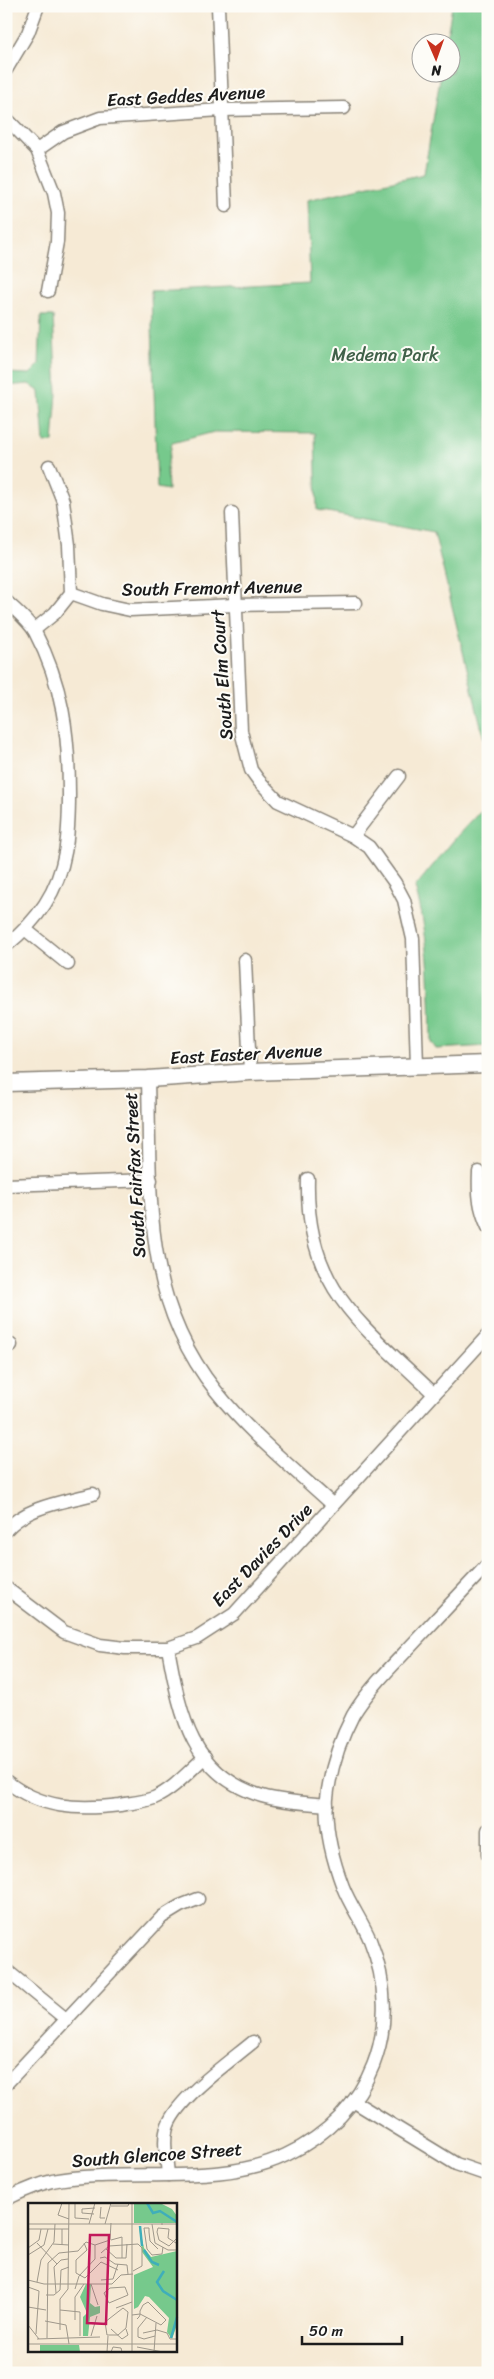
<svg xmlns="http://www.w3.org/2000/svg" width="494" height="2379" viewBox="0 0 494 2379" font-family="Sriracha,sans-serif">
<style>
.green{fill:#76c98c;stroke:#497254}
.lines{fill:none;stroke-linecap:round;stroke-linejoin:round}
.minor-casing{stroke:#898378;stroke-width:15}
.tertiary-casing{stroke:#898378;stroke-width:19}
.minor{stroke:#fff;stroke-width:12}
.tertiary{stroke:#fff;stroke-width:16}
.labels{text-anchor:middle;stroke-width:4;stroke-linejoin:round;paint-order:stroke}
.street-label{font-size:18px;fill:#1c1c1c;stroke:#fdfcf7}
.park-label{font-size:18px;fill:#406149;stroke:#fdfcf7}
.inset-river{fill:none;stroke:#3faeba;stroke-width:2.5}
.inset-road{fill:none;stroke:#9f988b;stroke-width:1}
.view{fill:#c2185b;fill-opacity:0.15;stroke:#c2185b;stroke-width:2.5}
.inset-edge{fill:none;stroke:#1c1c1c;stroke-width:2.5}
</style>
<rect width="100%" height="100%" fill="#fdfcf7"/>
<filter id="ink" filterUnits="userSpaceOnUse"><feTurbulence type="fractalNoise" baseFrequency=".02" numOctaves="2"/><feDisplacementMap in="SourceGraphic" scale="10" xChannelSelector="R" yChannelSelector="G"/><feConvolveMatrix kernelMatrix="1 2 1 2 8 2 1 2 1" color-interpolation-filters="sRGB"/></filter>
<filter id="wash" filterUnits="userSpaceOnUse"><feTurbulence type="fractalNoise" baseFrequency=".0096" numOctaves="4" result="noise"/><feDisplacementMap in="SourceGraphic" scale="20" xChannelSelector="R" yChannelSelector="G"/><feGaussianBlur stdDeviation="1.12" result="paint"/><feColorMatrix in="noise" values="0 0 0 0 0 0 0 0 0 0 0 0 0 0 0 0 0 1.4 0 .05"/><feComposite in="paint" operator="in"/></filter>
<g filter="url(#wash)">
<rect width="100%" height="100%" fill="#f6ead5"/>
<g class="green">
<path d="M452,6H488V755L434,532L317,510L315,433L214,432L172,443L167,467L168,490L157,488L151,291L310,283L307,200L424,174L441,73L452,72V42H446Z"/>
<path d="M41,316H53L57,393L53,442L44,443L40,392L29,384L6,386V373L30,374L39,365Z"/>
<path d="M488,803V1046L436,1049L431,1042C430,989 430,939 415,887L458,835Z"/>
</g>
</g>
<g filter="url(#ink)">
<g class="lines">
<defs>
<g id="minor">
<path d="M218,6L226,206"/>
<path d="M6,70L28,33L38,6"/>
<path d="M6,118L37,150L54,193L58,213L57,242L48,291"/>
<path d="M37,150L63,132L100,118L221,110L344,108"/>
<path d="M232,513L241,731L251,770L259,781L278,801L353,836L369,847L395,883L404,900L413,939L417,1066"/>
<path d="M71,593L102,604L130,610L234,605L356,603"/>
<path d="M6,601C15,610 29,621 35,632C63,685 69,735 69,794C69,834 67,870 45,904C34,921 22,933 6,946"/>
<path d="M34,630L55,613L71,593L69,545L63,501L49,466"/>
<path d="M353,836L399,776"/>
<path d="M26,930L68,964"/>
<path d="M245,960L250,1072"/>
<path d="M148,1079C151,1192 141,1298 216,1391C250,1434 294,1469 333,1505"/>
<path d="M479,1172C478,1193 479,1208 488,1227"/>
<path d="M308,1179C305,1289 363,1325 434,1394"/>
<path d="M6,1185L151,1180"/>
<path d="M6,1345H11"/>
<path d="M6,1530C27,1506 64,1502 93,1494"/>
<path d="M6,1588L64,1632L100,1645L125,1648H168L197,1638L234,1614L488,1335"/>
<path d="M168,1648C180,1712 189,1774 262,1796C283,1802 305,1803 327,1805"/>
<path d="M6,1781C41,1809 78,1810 120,1805C131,1803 143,1802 154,1798C174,1789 189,1771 205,1757"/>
<path d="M488,1830V1855"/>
<path d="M6,1970L67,2020"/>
<path d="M6,2084L162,1917L180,1906L198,1899"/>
<path d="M353,2101L456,2164L488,2175"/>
<path d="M168,2175C167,2159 162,2140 168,2125C179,2097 229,2062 253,2042"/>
<path d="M6,2199C21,2192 35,2185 52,2181C125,2167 218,2188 286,2155C372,2114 405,2027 370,1940C362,1921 350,1905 343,1887C332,1858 323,1821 328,1790C332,1765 341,1738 353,1715C368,1690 390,1668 410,1647C436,1619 462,1592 488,1564"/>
</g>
<path id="tertiary" d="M6,1083L148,1079L250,1072L488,1064"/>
</defs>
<use href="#minor" class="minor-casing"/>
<use href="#tertiary" class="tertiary-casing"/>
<use href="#minor" class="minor"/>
<use href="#tertiary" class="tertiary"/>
</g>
</g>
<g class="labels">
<g class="street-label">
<text transform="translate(186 96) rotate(-3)" y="6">East Geddes Avenue</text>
<text transform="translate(212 588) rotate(-1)" y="6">South Fremont Avenue</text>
<text transform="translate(222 675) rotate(-94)" y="6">South Elm Court</text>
<text transform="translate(246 1054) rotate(-3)" y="6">East Easter Avenue</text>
<text transform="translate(135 1175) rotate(-93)" y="6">South Fairfax Street</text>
<text transform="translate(262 1555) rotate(-46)" y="6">East Davies Drive</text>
<text transform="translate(157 2155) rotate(-4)" y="6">South Glencoe Street</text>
</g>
<g class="park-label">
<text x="385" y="361">Medema Park</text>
</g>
</g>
<g transform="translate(28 2203)">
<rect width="149" height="149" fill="#f6ead5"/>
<path d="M106,0H132L144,6L149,13V20H106ZM111,22L116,45L123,54L149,48V122L144,136L139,129L141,115L121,94L117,93L110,104L106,106V72L125,64L114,49ZM58,81H63L62,100L67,104L72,103V110L62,114L60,133H55V114L59,110L52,94ZM12,142H51L52,149H12Z" fill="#76c98c"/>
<path class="inset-river" d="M119,0L125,10L132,8L149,19M112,23L114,43M116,47L124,59L131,62M136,68L129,79L135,88L149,97M143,135L149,114"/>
<path class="inset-road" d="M34,0L30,12L41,16M47,0V15L61,16M104,0V149M83,3H100L101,0M73,4L72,15H77M66,11L54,10V6L67,5M0,21H135M61,21L67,0M77,21L83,0M124,21L127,40L140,47H149M133,21H149M0,26H41M34,26V42M121,29V25H116L119,46L124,52L134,51L135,44M121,29L122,38L130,46M129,29L130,25L141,26L140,35L148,40M129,29L131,37L141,43L149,35M83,37L94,34V55M9,40L29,61M56,40L59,47L48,57V70L57,75L73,59M25,41L41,42M67,42L82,37L83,20M0,45L11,37L13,26M78,46L88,55H98L99,41M73,50L81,43L110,41L114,45V63L105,68M0,52L16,42L20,26M72,55L77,54L87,61L99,62L100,71M73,59L90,67M0,77L16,81H84L93,72L105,71M73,77L85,76L90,61M9,79L13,57L26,39L27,21M63,81L70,102M0,84L11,88L8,131M82,85L97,84L100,92L81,100L76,90ZM47,86L51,73L67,56V42M28,90L26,64L33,57L40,56M18,92H26L32,87L33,67L41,64M0,104L18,107M88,105L104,99M95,105L100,109L98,125L90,132H79L77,119ZM32,107L52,109V133M104,112L112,111L114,112L133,122L138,117L120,99L115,102L112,108V112L111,114L109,116M119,114L110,125V134L116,136L127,133M47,117V94L56,81M17,118L38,122L41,141M0,122L11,136M83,126L94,136L100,132L98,126M32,127V96L40,86L41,0M115,130L129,127L139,130L142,136H149M63,133L69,113M19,135L20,60L31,50L50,48L58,39L67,42M9,136L72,134M0,141H149M109,144L135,149M55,149H75M79,149L80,133M83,149L85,144L93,145L94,149M126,149L128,120"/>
<path class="view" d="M62,32H81L78,121L59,120Z"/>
<rect width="149" height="149" class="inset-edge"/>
</g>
<rect width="494" height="2379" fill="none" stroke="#fdfcf7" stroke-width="25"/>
<g transform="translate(436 58) rotate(178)"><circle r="24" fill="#fdfcf7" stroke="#a3a29f"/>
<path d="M0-4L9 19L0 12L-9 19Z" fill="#c8321e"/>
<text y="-8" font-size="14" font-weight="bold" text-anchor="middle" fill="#1c1c1c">N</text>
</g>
<path d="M302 2336v8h100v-8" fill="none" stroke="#1c1c1c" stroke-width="2.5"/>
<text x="309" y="2336" font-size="15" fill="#1c1c1c" stroke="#fdfcf7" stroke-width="4" paint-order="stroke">50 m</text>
</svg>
